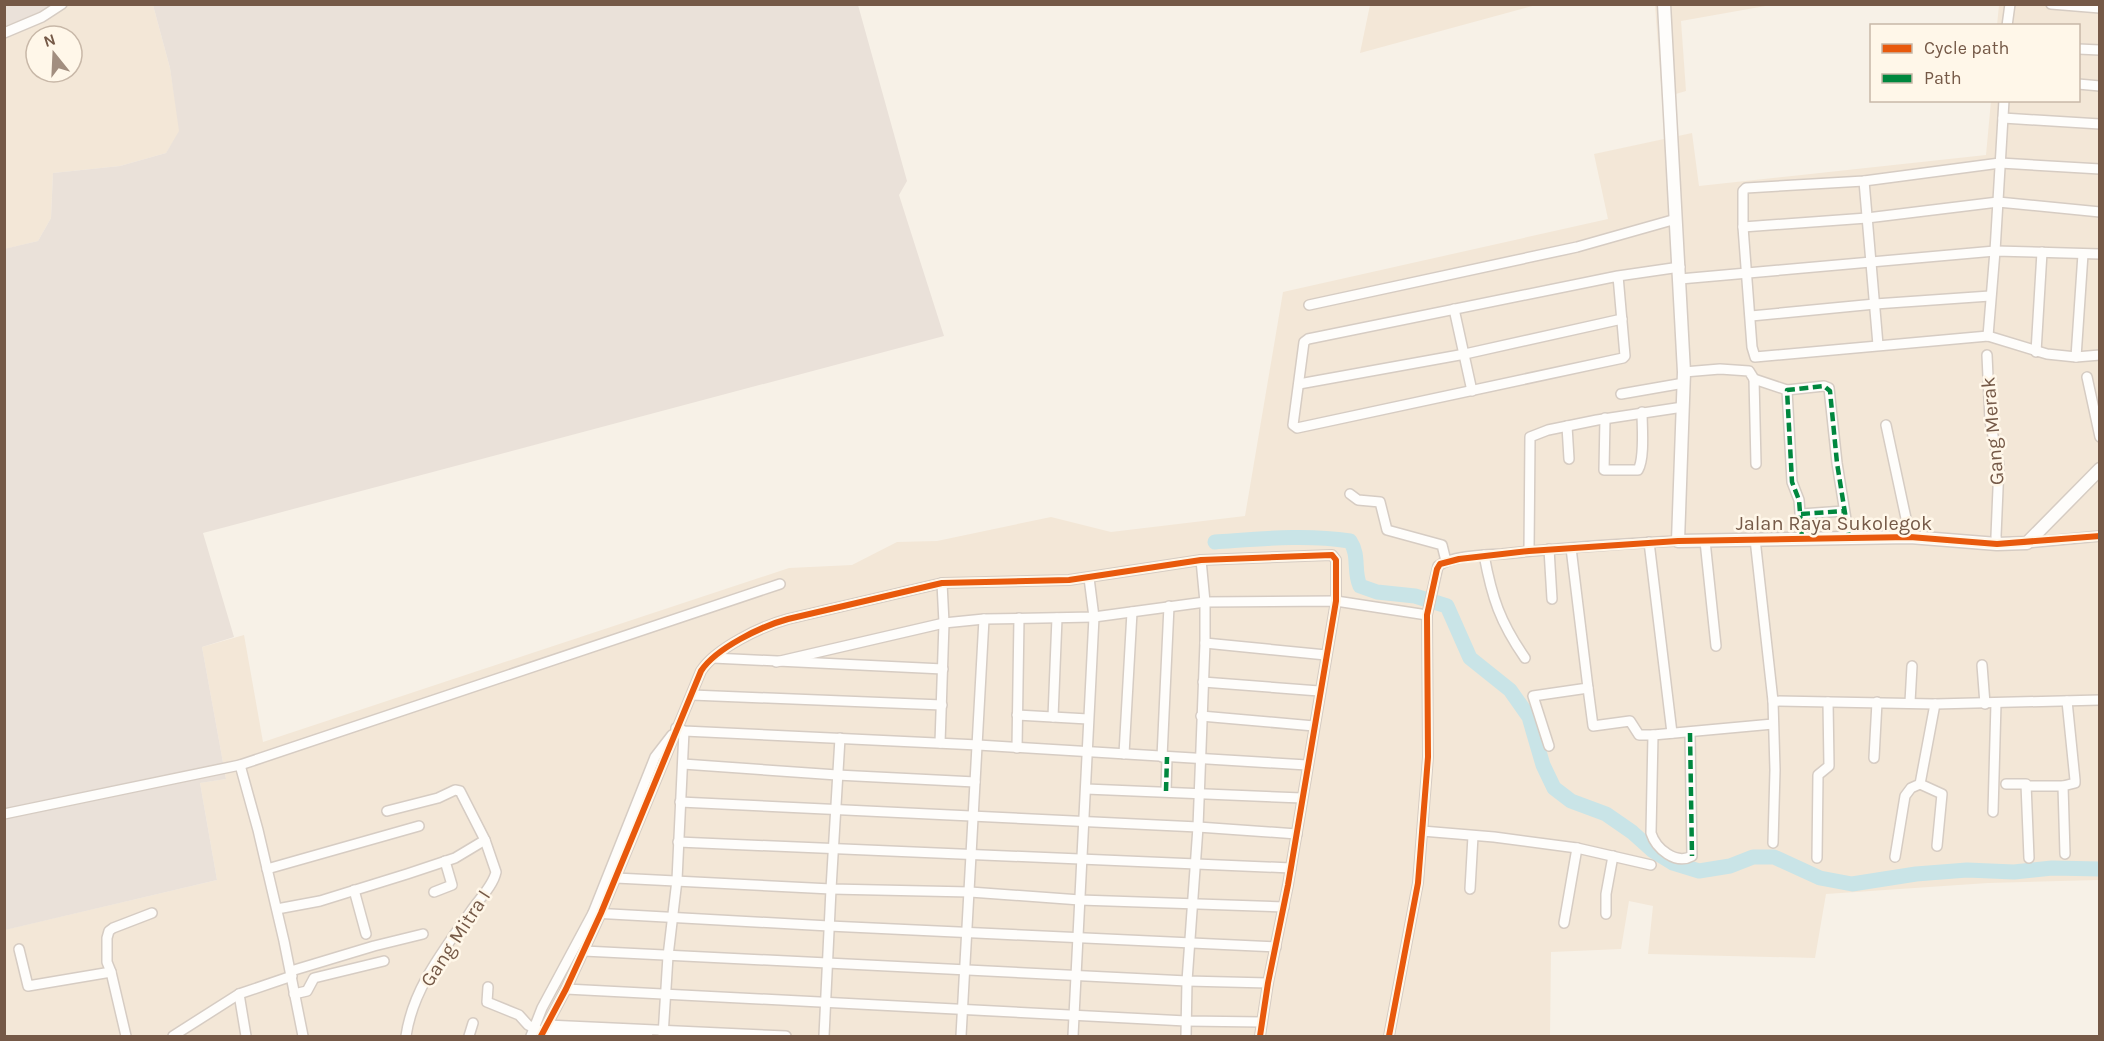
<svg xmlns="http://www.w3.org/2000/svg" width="2104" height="1041" viewBox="0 0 2104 1041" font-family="Karla,sans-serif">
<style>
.residential{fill:#f3e7d7;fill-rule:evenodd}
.industrial{fill:#eae1d9}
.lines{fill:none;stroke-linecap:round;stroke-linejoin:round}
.river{stroke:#c9e4e7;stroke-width:15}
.minor-casing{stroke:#d6ccc3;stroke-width:12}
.tertiary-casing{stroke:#d6ccc3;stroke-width:15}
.minor{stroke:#fefdfb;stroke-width:9}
.tertiary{stroke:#fefdfb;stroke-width:12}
.quiet{stroke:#00873e;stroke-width:4.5;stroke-dasharray:9 4.5;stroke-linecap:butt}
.cycleway-casing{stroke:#fff7e9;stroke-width:10}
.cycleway{stroke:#e8590c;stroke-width:6}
.labels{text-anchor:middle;stroke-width:5;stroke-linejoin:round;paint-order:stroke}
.street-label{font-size:20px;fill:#755947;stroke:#fff7e9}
</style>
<rect width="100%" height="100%" fill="#f7f1e7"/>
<g class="residential">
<path d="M51,5H153L170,68L180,131L166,153L120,166L53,173L51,218L38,241L5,249V26L52,8ZM36,36H72V72H36Z"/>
<path d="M1370,5V4L1536,5L1360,53Z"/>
<path d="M1655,5H1771L1681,21L1686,91L1662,98Z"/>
<path d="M1999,5H2099V880L1988,883L1826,894L1815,958L1648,954L1653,906L1629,901L1621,949L1551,952L1550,1036H5L4,930L217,880L200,783L226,779L202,647L244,635L263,742L789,568L852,565L897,542L937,541L1051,517L1111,532L1245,516L1283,292L1608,219L1594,154L1692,133L1699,186L1986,155L1991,101L2078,100V26L1997,25Z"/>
</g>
<g class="industrial">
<path d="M5,5H51L52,8L5,26Z"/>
<path d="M153,5H858L907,181L899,195L944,336L203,533L234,637L202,647L226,779L200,783L217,880L5,930L4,249L38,241L51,218L53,173L120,166L166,153L179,131L170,68Z"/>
</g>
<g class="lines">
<path class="river" d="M1215,542C1260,539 1305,534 1350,541C1360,556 1353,570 1360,586L1377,592L1415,596L1447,606L1470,658L1510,690L1529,717L1543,765L1554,788L1571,801L1606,814L1632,832L1652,850L1673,863L1699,871L1730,866L1753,857H1774L1820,878L1852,884L1916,874L1967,870L2014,872L2052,868L2100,869"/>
<defs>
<g id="minor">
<path d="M2051,4L2100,8"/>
<path d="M2007,26L2010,4"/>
<path d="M4,33L42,17L62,4"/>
<path d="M2078,49L2100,50"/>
<path d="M2078,84L2100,86"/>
<path d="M2003,118L2100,124"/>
<path d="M2100,169L2000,163L1864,181L1746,188L1743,191V227L1752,347L1755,357L1988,336L2047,354L2076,357L2100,355"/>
<path d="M1864,181L1878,345"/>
<path d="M1743,227L1867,218L1998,202L2100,212"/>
<path d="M1618,276L1625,356L1623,358L1297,428L1293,425L1304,342L1308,339L1618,276L1680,267"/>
<path d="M1680,279L1995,251L2100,254"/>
<path d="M1309,305L1577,247L1676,219"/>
<path d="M1454,309L1472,391"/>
<path d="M1751,316L1875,304L1990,296"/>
<path d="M1988,336L1995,251L2004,100"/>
<path d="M2036,352L2042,252"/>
<path d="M1987,355L1990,421L1999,465L1996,536L1997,544"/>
<path d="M2076,357L2083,254"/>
<path d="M1684,372L1720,369L1749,371L1754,379"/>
<path d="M2087,377L2100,437"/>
<path d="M1299,384L1465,354L1622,319"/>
<path d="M1787,390L1792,482L1799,500L1802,538"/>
<path d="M1621,394L1684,383"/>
<path d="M1605,418L1604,470H1638C1645,458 1642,427 1642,412"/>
<path d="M1886,425L1910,537"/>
<path d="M1567,426L1569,459"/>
<path d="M1756,464L1754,379L1787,390L1824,386L1829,388L1837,463L1849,538"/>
<path d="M1350,494L1358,500L1380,502L1387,530L1442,545L1446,561"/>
<path d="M1801,514L1844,511"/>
<path d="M1755,539L1773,701L1775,770L1773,843"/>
<path d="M1705,541L1716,646"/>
<path d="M1649,542L1672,733"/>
<path d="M2027,543L2100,536"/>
<path d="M1549,549L1552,599"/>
<path d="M1529,551L1530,437L1548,430L1597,420L1683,407"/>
<path d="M1484,555C1492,598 1500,622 1525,658"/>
<path d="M1205,643L1326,655"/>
<path d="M713,658L943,669"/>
<path d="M776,662L944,623L984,619L1094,617L1205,602L1336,601L1427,615"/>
<path d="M1982,665L1985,704"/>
<path d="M1203,682L1319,691"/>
<path d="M1588,688L1593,726L1630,721L1639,735H1653L1773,724"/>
<path d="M692,695L942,705"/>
<path d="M1773,701L1935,704L2100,700"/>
<path d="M1910,702L1912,666"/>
<path d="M1017,715L1088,719"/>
<path d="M1201,716L1314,726"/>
<path d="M1053,717L1057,618"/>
<path d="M676,728L684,731L978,745L1307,765"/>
<path d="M1653,735L1651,833C1656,849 1676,865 1692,856L1690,733"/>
<path d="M940,743L944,623L942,583"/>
<path d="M1549,746L1533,696L1588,688L1571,548"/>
<path d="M1017,748L1019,618"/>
<path d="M1124,754L1132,612"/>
<path d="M1162,757L1169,606"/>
<path d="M1874,758L1877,702"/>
<path d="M683,764L837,775L975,782"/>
<path d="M240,765L258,830L284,941L303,1036"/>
<path d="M1920,784L1942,794L1937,846"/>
<path d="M2006,784H2026L2029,858"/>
<path d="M2026,786H2063"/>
<path d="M1086,789L1302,798"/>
<path d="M1166,791L1167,757"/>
<path d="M680,802L1198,827L1297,834"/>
<path d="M387,811L438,798L455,790L460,791L485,840L496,872C493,886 479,899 471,911C444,950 413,988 406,1036"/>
<path d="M1993,812L1996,703"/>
<path d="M4,814L240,765L780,584"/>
<path d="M1422,831L1494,837L1577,848L1651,865"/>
<path d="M678,842L1291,868"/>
<path d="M2065,854L2063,786L2075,783V780L2067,701"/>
<path d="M1895,857L1905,796L1911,788L1920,784L1935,704"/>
<path d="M1817,858L1818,775L1829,766L1828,702"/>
<path d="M267,869L419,826"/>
<path d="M616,878L831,889L970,892L1080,900L1284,907"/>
<path d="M1470,889L1473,836"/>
<path d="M354,890L366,934"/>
<path d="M434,892L452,885L445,861"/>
<path d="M277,909L320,901L407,874L455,858L485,840"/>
<path d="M593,913L829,926L1276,947"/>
<path d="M1606,914V894L1613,856"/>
<path d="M1564,923L1577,848"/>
<path d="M19,949L28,986L111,972"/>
<path d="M584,951L1187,981L1268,983"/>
<path d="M291,971L374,946L423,934"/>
<path d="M488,987L487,1002L519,1015L528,1025L542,1032L648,1036"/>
<path d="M566,989L1186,1021L1262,1022"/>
<path d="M239,994L246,1036"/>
<path d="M294,994L307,991L314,978L384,961"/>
<path d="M547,1025L786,1036"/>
<path d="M126,1036L111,972L107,962V938L109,931L113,928L152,913"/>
<path d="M173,1036L239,994L292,976"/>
<path d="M469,1036L473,1023"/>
<path d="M531,1036L542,1008L593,913L655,757L672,735"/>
<path d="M541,1036L566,989L601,913L701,671C716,648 762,626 788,619L942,583L1069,580L1201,560L1332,555L1336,560V601L1288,885L1268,983L1260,1036"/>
<path d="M663,1036L668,956L677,880L684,731"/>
<path d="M824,1036L831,889L840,738"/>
<path d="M961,1036L984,619"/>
<path d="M1073,1036L1094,617L1089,578"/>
<path d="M1186,1036L1187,981L1198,827L1205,643V602L1201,560"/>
<path d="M1389,1036L1418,883L1428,757L1427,615L1438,566C1451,556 1485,555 1502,554C1560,548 1619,544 1678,541"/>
</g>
<path id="tertiary" d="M1664,4L1684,372L1678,541L1910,537L1997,544L2027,543L2100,469"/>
</defs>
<use href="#minor" class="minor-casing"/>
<use href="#tertiary" class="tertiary-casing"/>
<use href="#minor" class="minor"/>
<use href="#tertiary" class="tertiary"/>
<g class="quiet">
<path d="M1801,514L1844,511"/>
<path d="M1802,538L1799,500L1792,482L1787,390L1824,386L1830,391L1837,463L1849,538"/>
<path d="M1690,733L1692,856"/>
<path d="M1166,791L1167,757"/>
</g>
<defs>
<g id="cycleway">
<path d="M541,1036L566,989L601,913L701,671C716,648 762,626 788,619L942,583L1069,580L1201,560L1332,555L1336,560V601L1288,885L1268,983L1260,1036"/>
<path d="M1389,1036L1418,883L1428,757L1427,615L1437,569L1440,564L1459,559L1529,551L1678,541L1910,537L1997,544L2100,536"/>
</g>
</defs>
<use href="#cycleway" class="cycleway-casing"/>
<use href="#cycleway" class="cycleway"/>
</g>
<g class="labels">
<g class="street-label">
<text transform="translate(1992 431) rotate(-95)" y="7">Gang Merak</text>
<text x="1834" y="530">Jalan Raya Sukolegok</text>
<text transform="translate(455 938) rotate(-57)" y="7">Gang Mitra I</text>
</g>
</g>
<rect width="2104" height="1041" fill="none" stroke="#755947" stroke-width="12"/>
<rect x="1870" y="24" width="210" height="78" fill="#fff7e9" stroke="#c8b8a8" stroke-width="1.5"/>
<rect x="1882" y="44" width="30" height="9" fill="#e8590c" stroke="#c8b8a8" stroke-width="1.5"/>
<text x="1924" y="54" font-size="18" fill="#755947">Cycle path</text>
<rect x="1882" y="74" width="30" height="9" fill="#00873e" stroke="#c8b8a8" stroke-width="1.5"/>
<text x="1924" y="84" font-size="18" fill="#755947">Path</text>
<g transform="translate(54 54) rotate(342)"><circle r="28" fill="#fff7e9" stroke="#c8b8a8" stroke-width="1.5"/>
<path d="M0-4.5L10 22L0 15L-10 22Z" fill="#a28e7f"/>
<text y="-9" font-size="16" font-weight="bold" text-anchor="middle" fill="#755947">N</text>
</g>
</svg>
